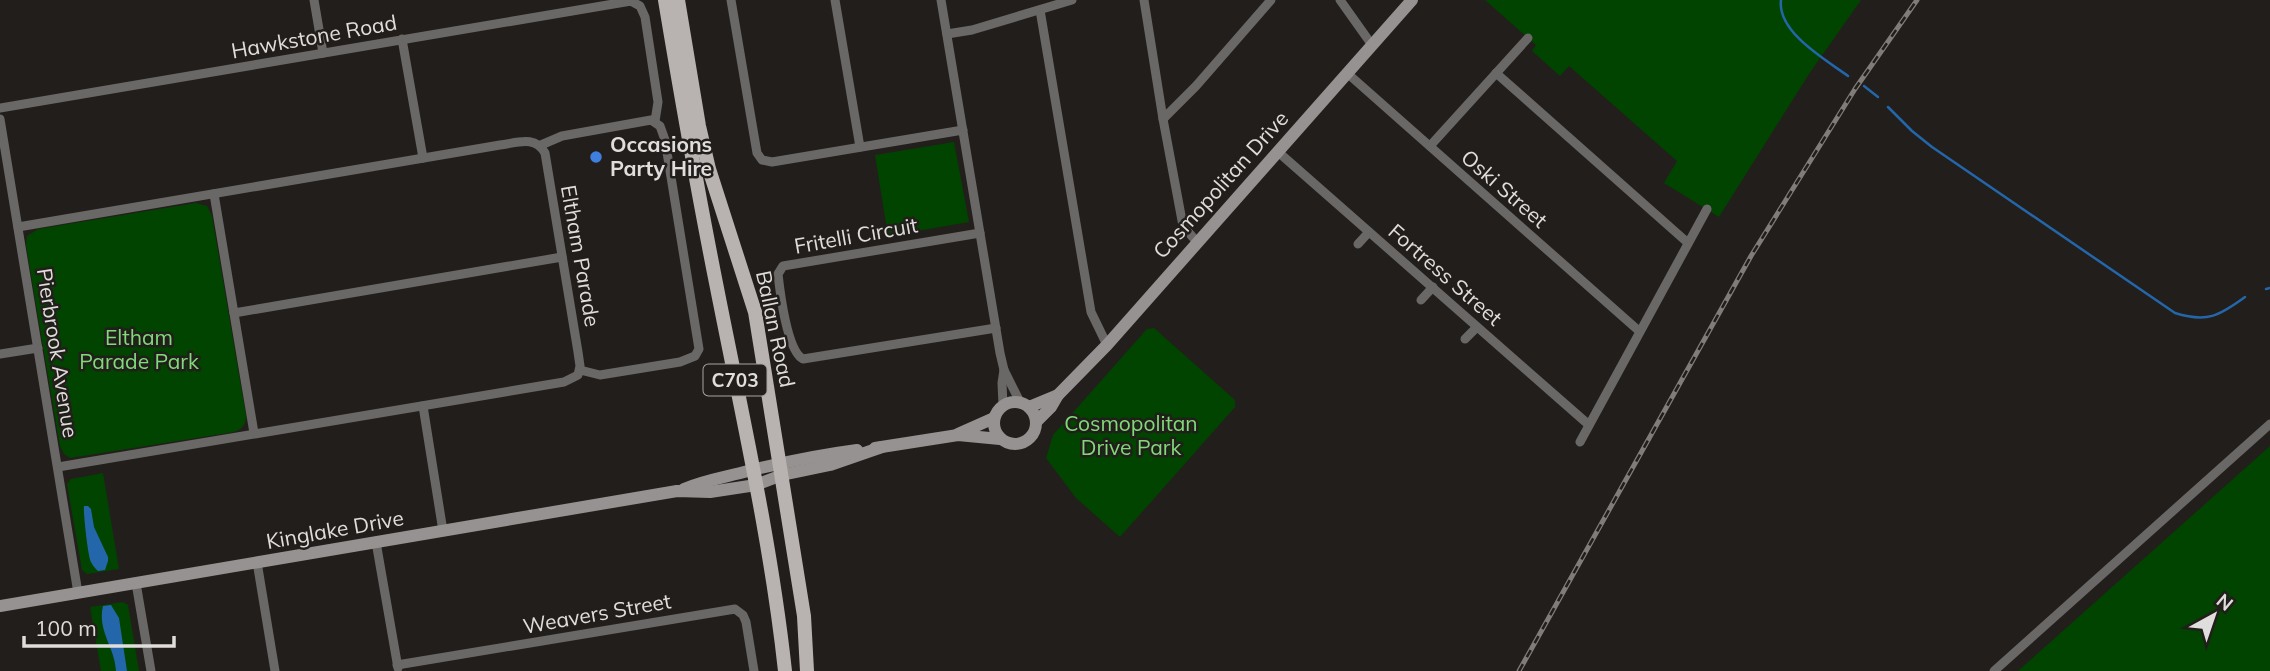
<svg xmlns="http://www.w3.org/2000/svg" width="2270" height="671" viewBox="0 0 2270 671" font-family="Mulish,sans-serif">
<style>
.green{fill:#040}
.water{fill:#2366a9}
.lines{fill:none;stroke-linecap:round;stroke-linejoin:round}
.stream{stroke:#2366a9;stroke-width:2.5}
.street{stroke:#6a6867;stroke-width:9}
.secondary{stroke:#969291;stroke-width:12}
.primary{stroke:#b8b3b1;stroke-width:14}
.rail-casing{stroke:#7f7c7a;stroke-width:5}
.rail{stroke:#221e1b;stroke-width:2.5;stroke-dasharray:8;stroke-linecap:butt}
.shop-dot{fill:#3f7fe0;stroke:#221e1b;stroke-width:2.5}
.labels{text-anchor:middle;stroke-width:5;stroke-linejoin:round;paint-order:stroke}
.shield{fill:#221e1b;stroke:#a7a4a2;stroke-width:2}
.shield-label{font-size:19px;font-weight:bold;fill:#e0dedc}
.street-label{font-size:21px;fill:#e0dedc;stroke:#221e1b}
.poi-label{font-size:21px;font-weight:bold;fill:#e0dedc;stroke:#221e1b;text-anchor:start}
.park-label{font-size:21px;fill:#81d97a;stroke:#221e1b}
</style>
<rect width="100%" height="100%" fill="#221e1b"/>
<g class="green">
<path d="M1485,0H1861L1809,74L1719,217L1664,183L1677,161L1569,66L1560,76L1532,51L1536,45Z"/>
<path d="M954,142L969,222L888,236L875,155Z"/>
<path d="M196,203L207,206L212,216L246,416C246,425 242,429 234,432L70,458L64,454L60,446L26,245L27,236L38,229Z"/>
<path d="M1154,328L1235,400V407L1120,537L1076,498L1046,458L1053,435L1147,329Z"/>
<path d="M2270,446V671H2018Z"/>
<path d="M103,473L119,569L87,574L82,570L67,484L71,479Z"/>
<path d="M123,602L128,605L139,671H101L90,607Z"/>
</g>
<g class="water">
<path d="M84,506H88L91,509L94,527L108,557V561L105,570L98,571C95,568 93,566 91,562C88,557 83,511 84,506Z"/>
<path d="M111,605L119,618L127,671H116C115,647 97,631 103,606Z"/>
</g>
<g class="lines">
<g class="stream">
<path d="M1781,0C1777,32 1826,60 1848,76"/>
<path d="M1864,86L1878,97"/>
<path d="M1888,107L1912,131L1932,147L2175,313C2207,323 2219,316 2245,297"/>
<path d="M2266,289L2270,288"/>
</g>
<g class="street">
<path d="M314,0L323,53"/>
<path d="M731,0L757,153L762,160L772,162L963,130"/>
<path d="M835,0L860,147"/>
<path d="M941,0L1000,353L1004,370L1020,402"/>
<path d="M1144,0L1163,119L1183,226L1197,242"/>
<path d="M1340,0L1372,45"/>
<path d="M1040,10L1091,312L1107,345"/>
<path d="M947,34L972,30L1072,0"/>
<path d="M402,39L423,158"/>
<path d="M1347,73L1639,331"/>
<path d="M1496,73L1688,243"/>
<path d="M0,108L631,1L640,6L645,17L658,102L655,121"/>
<path d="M0,119L78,593"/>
<path d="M1163,119L1196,86L1271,0"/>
<path d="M541,145L562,136L651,120L660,126L665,140L699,349L695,356L680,362L600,375L580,370"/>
<path d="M1430,146L1528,38"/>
<path d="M1277,151L1589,425"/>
<path d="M214,194L254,433"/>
<path d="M18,227L500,145C517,143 535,135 545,153L578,352L580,366L578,375L564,382L58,467"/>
<path d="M980,233L783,266L778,274C780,292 787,351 803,359L996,328"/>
<path d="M1358,244L1369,232"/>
<path d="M1421,300L1433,287"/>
<path d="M234,313L562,257"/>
<path d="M1465,339L1477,327"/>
<path d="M0,354L38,348"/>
<path d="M1003,405L1002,383L1004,370"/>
<path d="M423,406L443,531"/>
<path d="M1580,442L1707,209"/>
<path d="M376,542L398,668"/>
<path d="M257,562L275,671"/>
<path d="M136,583L151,671"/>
<path d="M397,665L735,609L743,615L746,622L754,671"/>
<path d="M1994,671L2270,424"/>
</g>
<g class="secondary">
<circle cx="1015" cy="423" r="21"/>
<path d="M1029,407L1058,395"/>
<path d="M1036,422L1051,407L1058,395L1107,345L1412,0"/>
<path d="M958,434L994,418"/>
<path d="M875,448L958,435L1000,439"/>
<path d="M684,489C705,480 726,477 748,471C785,462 819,455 857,450"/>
<path d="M0,606L677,491L710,492L756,485L782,475L830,465L882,447"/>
</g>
<g class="primary">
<path d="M665,0C681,96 698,193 717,288C742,415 771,542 785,671"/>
<path d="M678,0L699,126L709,169L755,312L804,616L807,671"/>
</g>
<defs>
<path id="rail" d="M1519,671L1751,256L1855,89L1917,0"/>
</defs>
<use href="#rail" class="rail-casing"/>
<use href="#rail" class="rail"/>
</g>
<circle class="shop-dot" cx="596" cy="157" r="7"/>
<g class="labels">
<rect class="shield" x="703.5" y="364.5" width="63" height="31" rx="5"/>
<g class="shield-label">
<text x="735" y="387">C703</text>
</g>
<g class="street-label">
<text transform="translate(314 37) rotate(-10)" y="7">Hawkstone Road</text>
<text transform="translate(1221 185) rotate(-48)" y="7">Cosmopolitan Drive</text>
<text transform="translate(1504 189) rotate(41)" y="7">Oski Street</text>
<text transform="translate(856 236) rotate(-10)" y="7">Fritelli Circuit</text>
<text transform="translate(580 256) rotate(80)" y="7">Eltham Parade</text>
<text transform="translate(1445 275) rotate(41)" y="7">Fortress Street</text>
<text transform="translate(775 329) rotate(78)" y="7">Ballan Road</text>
<text transform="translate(57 353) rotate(81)" y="7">Pierbrook Avenue</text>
<text transform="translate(335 530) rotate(-10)" y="7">Kinglake Drive</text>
<text transform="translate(597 614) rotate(-10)" y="7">Weavers Street</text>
</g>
<g class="poi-label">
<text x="610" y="152">Occasions<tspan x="610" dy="24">Party Hire</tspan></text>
</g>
<g class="park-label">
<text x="139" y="345">Eltham<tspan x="139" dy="24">Parade Park</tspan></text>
<text x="1131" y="431">Cosmopolitan<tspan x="1131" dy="24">Drive Park</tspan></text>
</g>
</g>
<g transform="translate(2214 615) rotate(40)" stroke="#221e1b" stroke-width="5" paint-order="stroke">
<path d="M0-5L12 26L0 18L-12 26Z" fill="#e0dedc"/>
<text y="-10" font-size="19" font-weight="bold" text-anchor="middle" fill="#e0dedc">N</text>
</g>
<path d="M24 636v10h150v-10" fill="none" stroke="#e0dedc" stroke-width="3.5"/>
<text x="35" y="636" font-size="21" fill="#e0dedc" stroke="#221e1b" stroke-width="5" paint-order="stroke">100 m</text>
</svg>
